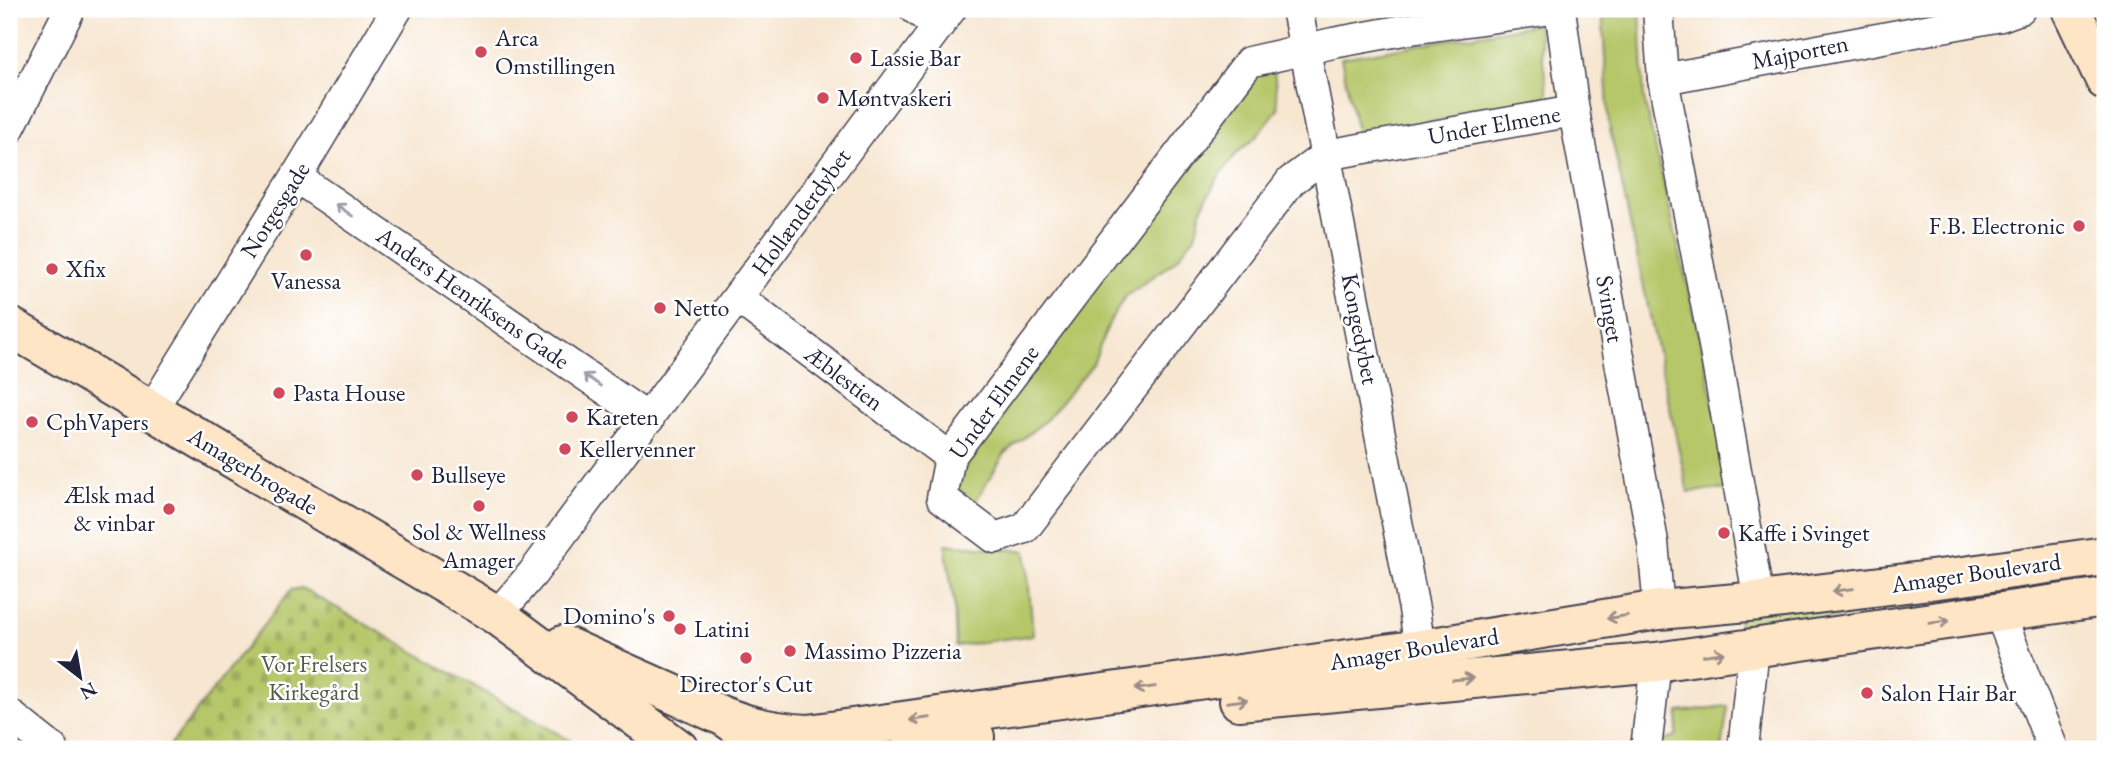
<svg xmlns="http://www.w3.org/2000/svg" width="2114" height="758" viewBox="0 0 2114 758" font-family="'EB Garamond',serif">
<style>
.grass{fill:url(#grass-dots);stroke:#6c7452;stroke-width:2}
.cemetery{fill:url(#cemetery-stones);stroke:#6c7452;stroke-width:2}
.green{fill:#b6c76a;stroke:#6c7452;stroke-width:2}
.lines{fill:none;stroke-linecap:round;stroke-linejoin:round}
.street-casing{stroke:#423f51;stroke-width:33}
.secondary-casing{stroke:#423f51;stroke-width:42}
.street{stroke:#fff;stroke-width:30}
.secondary{stroke:#fde5c5;stroke-width:38}
.oneway{stroke:#9c9ca7}
.oneway2{stroke:#9a8d87}
.poi-dot{fill:#d1495b;stroke:#fff;stroke-width:2.5}
.labels{text-anchor:middle;stroke-width:5;stroke-linejoin:round;paint-order:stroke}
.poi-label{font-size:24px;fill:#22223b;stroke:#fff;text-anchor:start}
.street-label{font-size:24px;fill:#22223b;stroke:#fff}
.park-label{font-size:24px;fill:#565c4b;stroke:#fff}
</style>
<defs>
<pattern id="grass-dots" width="8" height="8" patternUnits="userSpaceOnUse" patternTransform="scale(1.75)"><rect width="8" height="8" fill="#b6c76a"/><path d="M2 2h.1M6 6h.1" fill="none" stroke="#9cab5d" stroke-width="1.8" stroke-linecap="round"/></pattern>
<pattern id="cemetery-stones" width="16" height="16" patternUnits="userSpaceOnUse" patternTransform="scale(1.75)"><rect width="16" height="16" fill="#b6c76a"/><path d="M2 7V4a2 2 0 0 1 4 0v3zM10 15v-3a2 2 0 0 1 4 0v3z" fill="#9cab5d"/></pattern>
</defs>
<rect width="100%" height="100%" fill="#fff"/>
<filter id="ink" filterUnits="userSpaceOnUse"><feTurbulence type="fractalNoise" baseFrequency=".0143" numOctaves="2"/><feDisplacementMap in="SourceGraphic" scale="14" xChannelSelector="R" yChannelSelector="G"/><feConvolveMatrix kernelMatrix="1 2 1 2 8 2 1 2 1" color-interpolation-filters="sRGB"/></filter>
<filter id="wash" filterUnits="userSpaceOnUse"><feTurbulence type="fractalNoise" baseFrequency=".00686" numOctaves="4" result="noise"/><feDisplacementMap in="SourceGraphic" scale="28" xChannelSelector="R" yChannelSelector="G"/><feGaussianBlur stdDeviation="1.57" result="paint"/><feColorMatrix in="noise" values="0 0 0 0 0 0 0 0 0 0 0 0 0 0 0 0 0 1.4 0 .05"/><feComposite in="paint" operator="in"/></filter>
<g filter="url(#wash)">
<rect width="100%" height="100%" fill="#f7e6d0"/>
<path class="grass" d="M2014,582L2015,590L1739,634L1738,613Z"/>
<path class="cemetery" d="M302,588L585,749H167L291,590Z"/>
<g class="green">
<path d="M1602,9H1640L1644,99L1708,374L1729,489L1688,492L1609,125Z"/>
<path d="M1538,24L1549,104L1357,132L1341,58Z"/>
<path d="M1274,69L1278,109L1256,137L1237,153L1217,179L1202,207L1195,236L1176,260L1125,297L1110,321L1093,364L1047,419L1005,453L974,504L955,486L956,469L1258,70Z"/>
<path d="M945,544L1026,551L1033,635L956,646L954,602Z"/>
<path d="M1728,706L1722,749H1655L1657,742L1676,736L1679,712Z"/>
</g>
</g>
<g filter="url(#ink)">
<g class="lines">
<defs>
<g id="street">
<path d="M915,9L938,26"/>
<path d="M1297,9L1414,609L1420,649"/>
<path d="M1552,9L1404,30L1333,43L1249,62L950,457L942,498L995,538L1025,528L1291,181L1326,155L1574,111"/>
<path d="M1560,9L1574,111L1653,542L1659,610"/>
<path d="M1658,9L1663,79L1713,340L1759,601"/>
<path d="M1663,79L2001,16L2020,9"/>
<path d="M9,129L70,9"/>
<path d="M296,177L649,419"/>
<path d="M738,298L950,457"/>
<path d="M151,411L296,177L397,9"/>
<path d="M2000,614L2053,749"/>
<path d="M497,615L533,573L951,9"/>
<path d="M9,714L53,749"/>
<path d="M1646,749L1656,662"/>
<path d="M1743,749L1754,648"/>
</g>
<g id="secondary">
<path d="M2071,9L2105,80"/>
<path d="M9,326L497,615L679,749"/>
<path d="M563,645L725,717L745,731"/>
<path d="M1239,701L1656,662L2105,597"/>
<path d="M725,717C754,728 779,733 809,734L1420,649L1659,610L1759,601L1963,576L2105,556"/>
<path d="M911,749L975,737"/>
</g>
</defs>
<use href="#street" class="street-casing"/>
<use href="#secondary" class="secondary-casing"/>
<use href="#street" class="street"/>
<use href="#secondary" class="secondary"/>
</g>
<defs><path id="oneway-shaft" d="M-6 0H5M1.5-3L5.5 0L1.5 3" fill="none" stroke-width="1.6" stroke-linecap="round" stroke-linejoin="round" transform="scale(1.75)"/></defs>
<g class="oneway">
<use href="#oneway-shaft" transform="translate(344 210) rotate(-145)"/>
<use href="#oneway-shaft" transform="translate(592 380) rotate(-145)"/>
</g>
<g class="oneway2">
<use href="#oneway-shaft" transform="translate(1843 590) rotate(173)"/>
<use href="#oneway-shaft" transform="translate(1617 617) rotate(171)"/>
<use href="#oneway-shaft" transform="translate(1939 622) rotate(-8)"/>
<use href="#oneway-shaft" transform="translate(1714 654) rotate(-8)"/>
<use href="#oneway-shaft" transform="translate(1463 679) rotate(-5)"/>
<use href="#oneway-shaft" transform="translate(1145 688) rotate(172)"/>
<use href="#oneway-shaft" transform="translate(1237 701) rotate(-8)"/>
<use href="#oneway-shaft" transform="translate(920 719) rotate(172)"/>
</g>
</g>
<g class="poi-dot">
<circle cx="481" cy="52" r="7"/>
<circle cx="856" cy="58" r="7"/>
<circle cx="823" cy="98" r="7"/>
<circle cx="2079" cy="226" r="7"/>
<circle cx="306" cy="255" r="7"/>
<circle cx="52" cy="269" r="7"/>
<circle cx="660" cy="308" r="7"/>
<circle cx="279" cy="393" r="7"/>
<circle cx="572" cy="417" r="7"/>
<circle cx="32" cy="422" r="7"/>
<circle cx="565" cy="449" r="7"/>
<circle cx="417" cy="475" r="7"/>
<circle cx="479" cy="506" r="7"/>
<circle cx="169" cy="509" r="7"/>
<circle cx="1724" cy="533" r="7"/>
<circle cx="669" cy="616" r="7"/>
<circle cx="680" cy="629" r="7"/>
<circle cx="790" cy="651" r="7"/>
<circle cx="746" cy="658" r="7"/>
<circle cx="1867" cy="693" r="7"/>
</g>
<g class="labels">
<g class="poi-label">
<text x="495" y="46">Arca<tspan x="495" dy="28">Omstillingen</tspan></text>
<text x="870" y="66">Lassie Bar</text>
<text x="837" y="106">Møntvaskeri</text>
<text x="2065" y="234" text-anchor="end">F.B. Electronic</text>
<text x="66" y="277">Xfix</text>
<text x="306" y="289" text-anchor="middle">Vanessa</text>
<text x="674" y="316">Netto</text>
<text x="293" y="401">Pasta House</text>
<text x="586" y="425">Kareten</text>
<text x="46" y="430">CphVapers</text>
<text x="579" y="457">Kellervenner</text>
<text x="431" y="483">Bullseye</text>
<text x="155" y="503" text-anchor="end">Ælsk mad<tspan x="155" dy="28">&amp; vinbar</tspan></text>
<text x="479" y="540" text-anchor="middle">Sol &amp; Wellness<tspan x="479" dy="28">Amager</tspan></text>
<text x="1738" y="541">Kaffe i Svinget</text>
<text x="655" y="624" text-anchor="end">Domino's</text>
<text x="694" y="637">Latini</text>
<text x="804" y="659">Massimo Pizzeria</text>
<text x="746" y="692" text-anchor="middle">Director's Cut</text>
<text x="1881" y="701">Salon Hair Bar</text>
</g>
<g class="street-label">
<text transform="translate(1800 52) rotate(-11)" y="8">Majporten</text>
<text transform="translate(1494 125) rotate(-10)" y="8">Under Elmene</text>
<text transform="translate(275 210) rotate(-58)" y="8">Norgesgade</text>
<text transform="translate(801 212) rotate(-54)" y="8">Hollænderdybet</text>
<text transform="translate(473 298) rotate(35)" y="8">Anders Henriksens Gade</text>
<text transform="translate(1610 309) rotate(80)" y="8">Svinget</text>
<text transform="translate(1360 329) rotate(79)" y="8">Kongedybet</text>
<text transform="translate(844 378) rotate(37)" y="8">Æblestien</text>
<text transform="translate(994 402) rotate(-54)" y="8">Under Elmene</text>
<text transform="translate(253 471) rotate(31)" y="8">Amagerbrogade</text>
<text transform="translate(1976 573) rotate(-8)" y="8">Amager Boulevard</text>
<text transform="translate(1414 649) rotate(-9)" y="8">Amager Boulevard</text>
</g>
<g class="park-label">
<text x="314" y="672">Vor Frelsers<tspan x="314" dy="28">Kirkegård</tspan></text>
</g>
</g>
<rect width="2114" height="758" fill="none" stroke="#fff" stroke-width="35"/>
<g transform="translate(80 677) rotate(149)" stroke="#ffffff" stroke-width="5" paint-order="stroke">
<path d="M0-5L12 26L0 18L-12 26Z" fill="#22223b"/>
<text y="-10" font-size="19" font-weight="bold" text-anchor="middle" fill="#22223b">N</text>
</g>
</svg>
